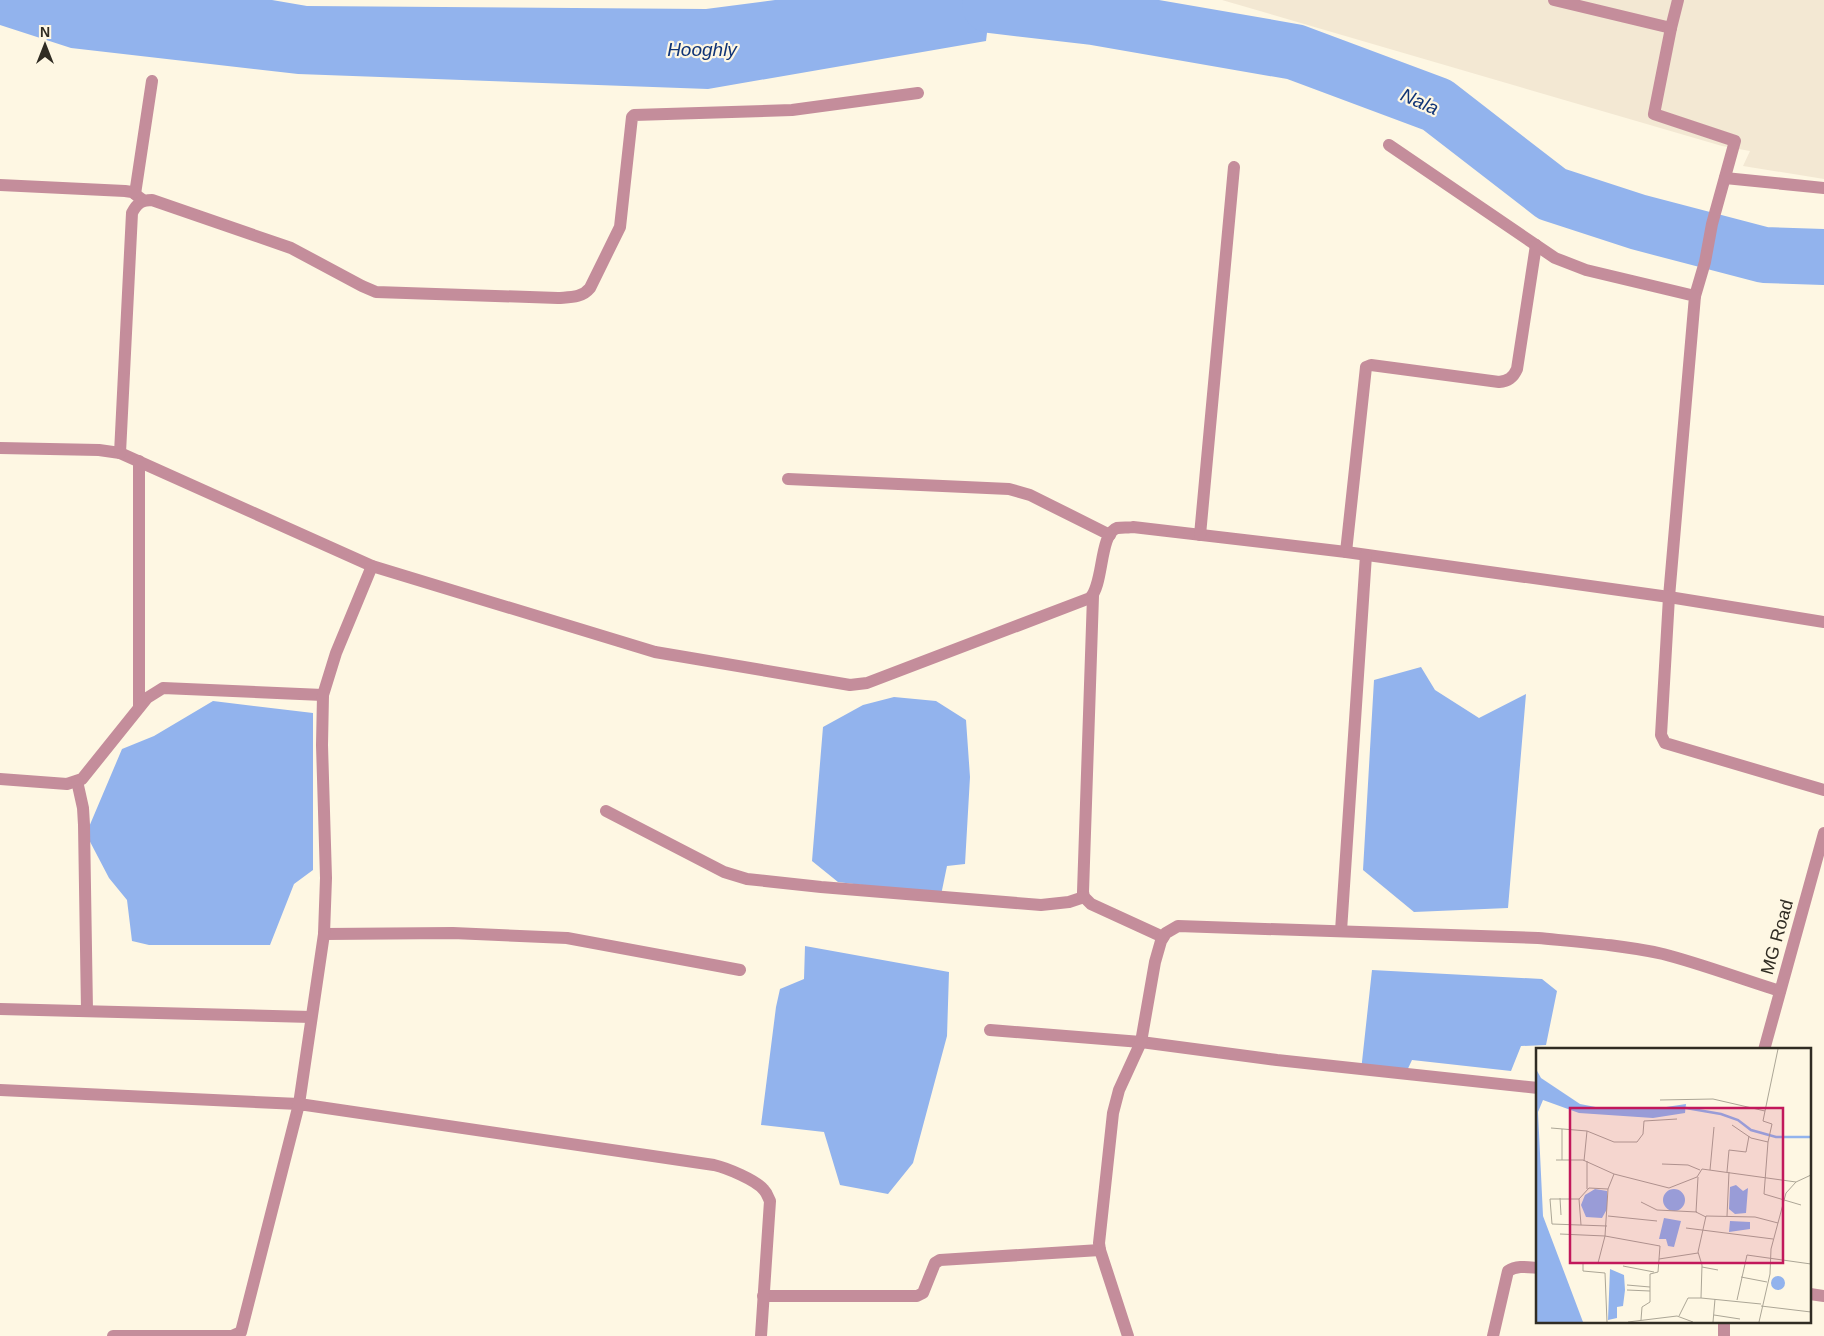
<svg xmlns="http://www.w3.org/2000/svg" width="1824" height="1336" viewBox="0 0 1824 1336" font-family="Helvetica,sans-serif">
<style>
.industrial{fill:#f3e8d3}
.water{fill:#92b3ed}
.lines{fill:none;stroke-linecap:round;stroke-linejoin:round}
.river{stroke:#92b3ed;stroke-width:56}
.service{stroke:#c48d9b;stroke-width:12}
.minor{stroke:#c48d9b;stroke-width:12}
.tertiary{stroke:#c48d9b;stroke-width:12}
.labels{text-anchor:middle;stroke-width:4.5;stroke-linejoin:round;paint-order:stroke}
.street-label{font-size:18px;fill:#302c23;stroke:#fef7e3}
.water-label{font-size:19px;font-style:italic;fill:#103476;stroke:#fef7e3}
.inset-river{fill:none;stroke:#92b3ed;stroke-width:2.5}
.inset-road{fill:none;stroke:#aca696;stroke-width:1}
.view{fill:#c2185b;fill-opacity:0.15;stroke:#c2185b;stroke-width:2.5}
.inset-edge{fill:none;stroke:#302c23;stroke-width:2.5}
</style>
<rect width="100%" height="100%" fill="#fef7e3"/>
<path class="industrial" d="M1222,0H1824V179L1743,166L1750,151L1722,146Z"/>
<g class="water">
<path d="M0,0H272L307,6L706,9L775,0H991L986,41L708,89L298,74L71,48L0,25Z"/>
<path d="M1421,667L1435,690L1479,718L1526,694L1508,908L1414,912L1363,870L1374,680Z"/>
<path d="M894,697L936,701L966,720L970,777L965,864L947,866L941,895L838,882L812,861L823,727L863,705Z"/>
<path d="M213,701L313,713V870L294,884L270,945H149L132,941L127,900L109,878L86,834L122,749L154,736Z"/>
<path d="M805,946L949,972L947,1036L913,1163L888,1194L840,1185L824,1132L761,1125L776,1007L780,989L804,979Z"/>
<path d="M1372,970L1542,979L1557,991L1546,1045L1521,1046L1511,1071L1412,1060L1404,1077L1361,1071Z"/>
</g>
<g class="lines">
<path class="river" d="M990,5L1093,17L1295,52L1437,105L1552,194L1638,222L1764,255L1824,257"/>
<path class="service" d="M1725,178L1824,188"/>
<g class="minor">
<path d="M1554,0L1671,28L1678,0"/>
<path d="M1671,28L1654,114L1735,141L1712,224L1705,262L1695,296"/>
<path d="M1389,145L1555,258L1586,270L1695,296L1669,597L1661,735L1665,743L1824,790"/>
<path d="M0,185L125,191L132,192L143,200"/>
<path d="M135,194L152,81"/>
<path d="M0,448L99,450L120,453L372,566L655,652L850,685L867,683L1090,598C1104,585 1099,534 1117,528C1122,527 1129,528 1133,527L1346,552L1669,597L1824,622"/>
<path d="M120,453L132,213C137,203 142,200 152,200L291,248L362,286L376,292L558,298C570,297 582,298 590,288L620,227L632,117L634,115L792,110L918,93"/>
<path d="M139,461V707"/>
<path d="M788,479L1009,489L1030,495L1110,535"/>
<path d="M1200,535L1234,167"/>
<path d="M1346,552L1366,367L1371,365L1499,382C1508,381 1513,378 1517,369L1536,245"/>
<path d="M1093,596L1083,892L1084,897L1091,904L1163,937"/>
<path d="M0,779L67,784L82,779L147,698L163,688L323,695"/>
<path d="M77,781L83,808L84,825L87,1011"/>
<path d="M606,811L724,872L747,879L821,887L1041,905L1069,902L1084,897"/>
<path d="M1341,931L1366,555"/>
<path d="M324,934L453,933L567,938L740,970"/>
<path d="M0,1009L311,1017"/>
<path d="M990,1030L1141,1042L1277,1060L1538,1088"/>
<path d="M0,1090L299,1104L324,934L326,878L322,745L323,695L336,653L372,566"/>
<path d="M1810,1294L1824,1296"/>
<path d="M763,1296H917L923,1293L935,1263L940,1260L1100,1250"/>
<path d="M113,1336H232L241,1332L299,1104L714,1165C727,1168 756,1180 764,1190C767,1193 768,1197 770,1201L761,1336"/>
<path d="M1128,1336L1100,1250L1099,1243L1113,1113L1119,1090L1141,1042L1155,962L1161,941L1166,933L1178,926L1538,938C1579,942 1622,945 1663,954C1702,964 1741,979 1780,991"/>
<path d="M1493,1336L1508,1271C1517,1265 1527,1267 1538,1268"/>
</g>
<g class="tertiary">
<path d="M1764,1050L1824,833"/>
<path d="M1724,1322V1336"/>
</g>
</g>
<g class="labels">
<g class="street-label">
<text transform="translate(1777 937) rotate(-74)" y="6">MG Road</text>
</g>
<g class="water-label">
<text x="702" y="56">Hooghly</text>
<text transform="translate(1420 101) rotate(24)" y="7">Nala</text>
</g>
</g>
<g transform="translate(1536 1048)">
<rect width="275" height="275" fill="#fef7e3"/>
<path d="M0,21L5,30L44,56L70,61H117L150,56L149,65L117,70L43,65L7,52L2,64L7,168L47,274H0ZM200,137L207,143L212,140L210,165L199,166L193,161L194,139ZM59,141L71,143V161L66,170L50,169L45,157L49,147ZM127 152a11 11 0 1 1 22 0a11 11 0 1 1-22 0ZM128,170L145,173L138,199L132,198L130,191H123ZM194,173L214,174V181L193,184ZM74,221L88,227L89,242L87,258L81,259V270L72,272ZM235 235a7 7 0 1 1 14 0a7 7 0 1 1-14 0Z" fill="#92b3ed"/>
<path class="inset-river" d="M150,60L185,66L202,72L215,82L240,89H275"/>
<path class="inset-road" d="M124,52L177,51L229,63L242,1M229,63L227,73L236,76L232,94M196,77L215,90L232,94L228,146L265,157M15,80L51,83M26,81V112M20,112H47L78,126L133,140L161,129L166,121L260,134M48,113L51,83L78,94H101L107,86L108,73L141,71M51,113V141M126,116L152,117L164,122M174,122L178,79M191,124L193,102L210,104L213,88M162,129L160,164L170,169M24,150L25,167M43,151L45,177M105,154L121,162L161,164M72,168L121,173M191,168L193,124M71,178L16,176L14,151H43L53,140L72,141M150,180L237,191M24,186L69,188L72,141L78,126M123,211L162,205M87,218L118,224M166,219L182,222M205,229L231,234M91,237L114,239M91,242L114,243M165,250L225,256M201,252L211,207L275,216M225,258L275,264M178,267L204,271M143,268L152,250H165L166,217L162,204L170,168L219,169L242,175M71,274L69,225L47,223V215H62L69,188L124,198L122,224L114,226V254L106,259L105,272M92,274L141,268L157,274M177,274L179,251M223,274L234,226L235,201L250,145L260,134L275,127"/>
<path class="view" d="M34,60H247V215H34Z"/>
<rect width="275" height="275" class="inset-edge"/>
</g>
<g transform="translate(45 45)" stroke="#fef7e3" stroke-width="4" paint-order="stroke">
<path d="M0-4L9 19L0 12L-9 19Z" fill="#302c23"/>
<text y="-8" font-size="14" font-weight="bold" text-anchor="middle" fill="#302c23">N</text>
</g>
</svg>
